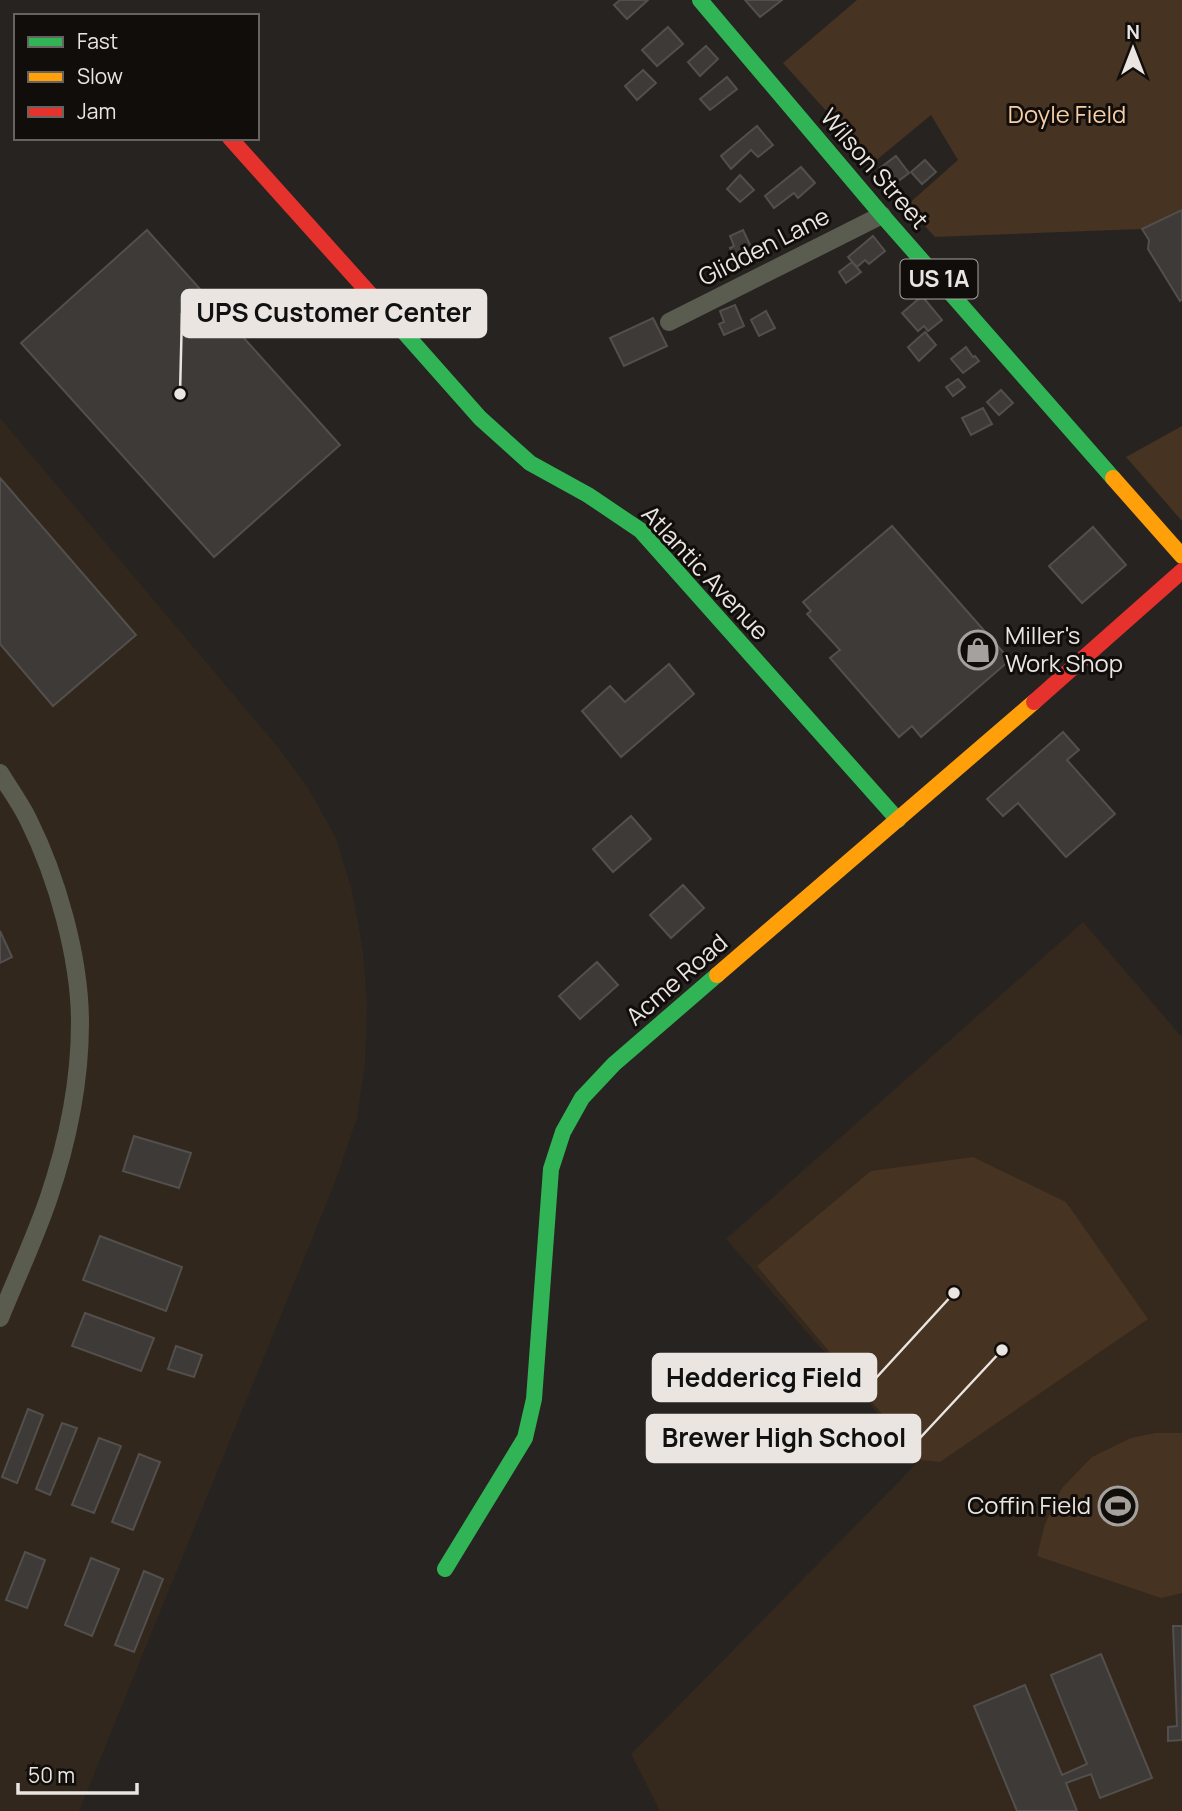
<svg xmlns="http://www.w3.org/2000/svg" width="1182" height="1811" viewBox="0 0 1182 1811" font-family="Manrope,sans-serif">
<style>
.built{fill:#31271d}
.education{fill:#35281d}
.green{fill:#463322}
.building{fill:#3d3a37;stroke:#534f4c;stroke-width:2}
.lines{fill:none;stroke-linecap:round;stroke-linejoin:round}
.street{stroke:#5b5c50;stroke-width:18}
.fast{stroke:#30b455;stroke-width:16}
.slow{stroke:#ff9f0a;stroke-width:16}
.jam{stroke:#e5322d;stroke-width:16}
.labels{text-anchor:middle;stroke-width:6;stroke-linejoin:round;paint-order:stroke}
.shield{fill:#100d0a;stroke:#a9a4a0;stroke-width:2}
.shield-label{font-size:23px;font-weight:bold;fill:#eae5e1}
.park-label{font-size:24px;fill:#f8cea8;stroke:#100d0a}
.street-label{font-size:24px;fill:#eae5e1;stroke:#100d0a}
.poi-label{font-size:24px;fill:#eae5e1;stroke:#100d0a;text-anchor:start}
.leader{fill:none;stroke:#eae5e1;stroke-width:2.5}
.callout-dot{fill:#eae5e1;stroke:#100d0a;stroke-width:2.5}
.callout{fill:#eae5e1;stroke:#eae5e1;stroke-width:2.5}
.callout-label{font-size:26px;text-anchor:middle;font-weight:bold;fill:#111}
</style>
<rect width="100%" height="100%" fill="#272320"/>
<path class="built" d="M0,418L277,746L308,788L336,838L352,891L363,951L367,1005L365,1062L357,1118L334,1185L79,1811H0Z"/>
<path class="education" d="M1083,922L1182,1037V1811H660L631,1754L919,1461L726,1239Z"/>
<g class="green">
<path d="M857,0H1182V210L1142,229L935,237L906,206L958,160L931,115L873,163L783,63Z"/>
<path d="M1182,426V521L1126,457Z"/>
<path d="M973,1157L1066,1202L1148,1319L940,1462L921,1460L757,1266L871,1171Z"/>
<path d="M1155,1433H1182V1593L1161,1598L1037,1556L1045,1524L1062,1488L1092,1457L1131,1438Z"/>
</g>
<g class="building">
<path d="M620,0H648L627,19L614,5Z"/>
<path d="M745,0H782L760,17Z"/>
<path d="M668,27L683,44L657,66L642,50Z"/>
<path d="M706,46L718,59L700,76L688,62Z"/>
<path d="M643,70L656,83L637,100L625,86Z"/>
<path d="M727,77L737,89L710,110L700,99Z"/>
<path d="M757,126L773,145L758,157L751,150L731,169L721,156Z"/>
<path d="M896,156L909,173L893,185L880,168Z"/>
<path d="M925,160L936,172L922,184L911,172Z"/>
<path d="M801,167L815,183L798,198L794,193L774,208L765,196Z"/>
<path d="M740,175L754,190L740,202L727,189Z"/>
<path d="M1182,210V299L1180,301L1148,249L1149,240L1142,229Z"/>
<path d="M147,230L340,445L214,557L21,343Z"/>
<path d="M743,230L753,251L736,259L730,248L734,246L730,236Z"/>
<path d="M873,236L885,251L869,264L865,260L857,267L848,257Z"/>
<path d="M852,262L861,272L846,283L839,272Z"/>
<path d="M922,296L942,320L928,331L924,326L918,331L902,313Z"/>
<path d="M735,305L744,326L724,335L719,324L724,322L720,311Z"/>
<path d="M766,311L775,328L759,336L751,320Z"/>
<path d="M653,318L667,346L624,366L610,338Z"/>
<path d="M925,332L936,345L919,361L908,347Z"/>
<path d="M966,347L973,357L975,356L979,361L963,373L951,359Z"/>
<path d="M958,379L965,387L953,396L946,387Z"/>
<path d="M1001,390L1013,403L999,415L987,402Z"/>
<path d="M983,408L992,424L971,435L962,418Z"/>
<path d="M0,478L136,635L53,706L0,644Z"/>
<path d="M892,526L1010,660L921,737L912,726L899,737L830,658L840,650L807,614L811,611L803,602Z"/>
<path d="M1093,527L1126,565L1082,603L1049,566Z"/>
<path d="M669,664L694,694L621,757L582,711L610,686L625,702Z"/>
<path d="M1063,732L1079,750L1067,760L1115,814L1066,857L1018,803L1003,816L987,799Z"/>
<path d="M631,816L651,839L613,872L593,849Z"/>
<path d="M683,885L704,908L671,938L650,915Z"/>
<path d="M0,931L12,957L0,963Z"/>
<path d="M597,962L618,985L580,1019L559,996Z"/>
<path d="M134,1136L191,1153L179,1188L123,1171Z"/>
<path d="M100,1236L182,1267L166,1311L83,1280Z"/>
<path d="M85,1313L154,1338L141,1371L72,1346Z"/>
<path d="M176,1346L202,1355L194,1377L168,1369Z"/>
<path d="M28,1409L43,1415L17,1483L2,1477Z"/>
<path d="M62,1423L77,1428L50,1495L36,1489Z"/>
<path d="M99,1438L121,1446L94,1513L72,1505Z"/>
<path d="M139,1454L160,1462L133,1530L112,1522Z"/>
<path d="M25,1552L45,1560L27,1608L6,1600Z"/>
<path d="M91,1558L119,1569L92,1636L65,1625Z"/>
<path d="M144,1571L163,1579L134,1652L115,1645Z"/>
<path d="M1173,1626H1182V1740L1168,1741V1727L1177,1726Z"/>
<path d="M1101,1654L1152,1778L1100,1798L1091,1774L1066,1783L1077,1811H1017L974,1706L1025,1685L1062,1775L1087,1764L1051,1675Z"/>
</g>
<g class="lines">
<g class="street">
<path d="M669,322L882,215"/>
<path d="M0,773C9,788 20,803 28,819C57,877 80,958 80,1023C80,1082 67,1144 48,1200C34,1240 16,1279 0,1318"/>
</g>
<g class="fast">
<path d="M700,0L882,215L1113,478"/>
<path d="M379,304L480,418L530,463L588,495L640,530L898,820"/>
<path d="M445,1569L525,1438L534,1399L551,1169L563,1132L582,1098L614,1064L717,975"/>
</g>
<g class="slow">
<path d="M1113,478L1182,556"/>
<path d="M717,975L1034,702"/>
</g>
<g class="jam">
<path d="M230,138L379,304"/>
<path d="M1034,702L1182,571"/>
</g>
</g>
<defs>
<symbol id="shop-ring" viewBox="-11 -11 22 22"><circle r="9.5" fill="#100d0a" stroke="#a6a19d" stroke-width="1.5"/><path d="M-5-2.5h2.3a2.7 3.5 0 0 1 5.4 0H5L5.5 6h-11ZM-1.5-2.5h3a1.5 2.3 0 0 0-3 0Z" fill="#a6a19d"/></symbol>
<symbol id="stadium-ring" viewBox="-11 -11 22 22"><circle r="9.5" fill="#100d0a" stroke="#a6a19d" stroke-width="1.5"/><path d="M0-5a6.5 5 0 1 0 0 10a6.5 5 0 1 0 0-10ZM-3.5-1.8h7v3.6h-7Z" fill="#a6a19d"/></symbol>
</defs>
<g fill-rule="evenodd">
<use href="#shop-ring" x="956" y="628" width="44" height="44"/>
<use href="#stadium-ring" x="1096" y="1484" width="44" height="44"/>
</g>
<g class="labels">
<rect class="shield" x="900.5" y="259.5" width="77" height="39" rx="5"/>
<g class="shield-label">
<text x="939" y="287">US 1A</text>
</g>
<g class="park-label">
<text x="1067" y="123">Doyle Field</text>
</g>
<g class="street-label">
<text transform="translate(874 169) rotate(49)" y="8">Wilson Street</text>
<text transform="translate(764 247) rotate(-27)" y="8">Glidden Lane</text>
<text transform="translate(705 573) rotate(47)" y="8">Atlantic Avenue</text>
<text transform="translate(677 980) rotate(-41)" y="8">Acme Road</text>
</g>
<g class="poi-label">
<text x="1005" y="644">Miller's<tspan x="1005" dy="28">Work Shop</tspan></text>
<text x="1091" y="1514" text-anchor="end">Coffin Field</text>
</g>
</g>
<path class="leader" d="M180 394L182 313M954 1293L876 1378M1002 1350L920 1438"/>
<g class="callout-dot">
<circle cx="180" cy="394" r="7"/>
<circle cx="954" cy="1293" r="7"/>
<circle cx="1002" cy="1350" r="7"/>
</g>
<g class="callout">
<rect x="182" y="290" width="304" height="47" rx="7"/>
<rect x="653" y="1354" width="223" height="47" rx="7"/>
<rect x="647" y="1415" width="273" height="47" rx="7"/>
</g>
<g class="callout-label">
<text x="334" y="322">UPS Customer Center</text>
<text x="764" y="1387">Heddericg Field</text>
<text x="784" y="1447">Brewer High School</text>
</g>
<rect x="14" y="14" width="245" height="126" fill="#100d0a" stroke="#676360" stroke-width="2"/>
<rect x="28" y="37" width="35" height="10" fill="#30b455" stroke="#676360" stroke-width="2"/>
<text x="77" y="49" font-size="21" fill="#eae5e1">Fast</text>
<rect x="28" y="72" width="35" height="10" fill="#ff9f0a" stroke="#676360" stroke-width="2"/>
<text x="77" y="84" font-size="21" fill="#eae5e1">Slow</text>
<rect x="28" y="107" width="35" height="10" fill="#e5322d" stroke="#676360" stroke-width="2"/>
<text x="77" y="119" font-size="21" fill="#eae5e1">Jam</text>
<g transform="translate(1133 49)" stroke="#100d0a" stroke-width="5" paint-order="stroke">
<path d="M0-5L12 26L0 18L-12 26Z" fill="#eae5e1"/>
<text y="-10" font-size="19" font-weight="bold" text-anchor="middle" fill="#eae5e1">N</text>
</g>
<path d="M18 1783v10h119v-10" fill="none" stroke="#eae5e1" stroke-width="3.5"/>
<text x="28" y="1783" font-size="21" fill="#eae5e1" stroke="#100d0a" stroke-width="5" paint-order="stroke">50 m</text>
</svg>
